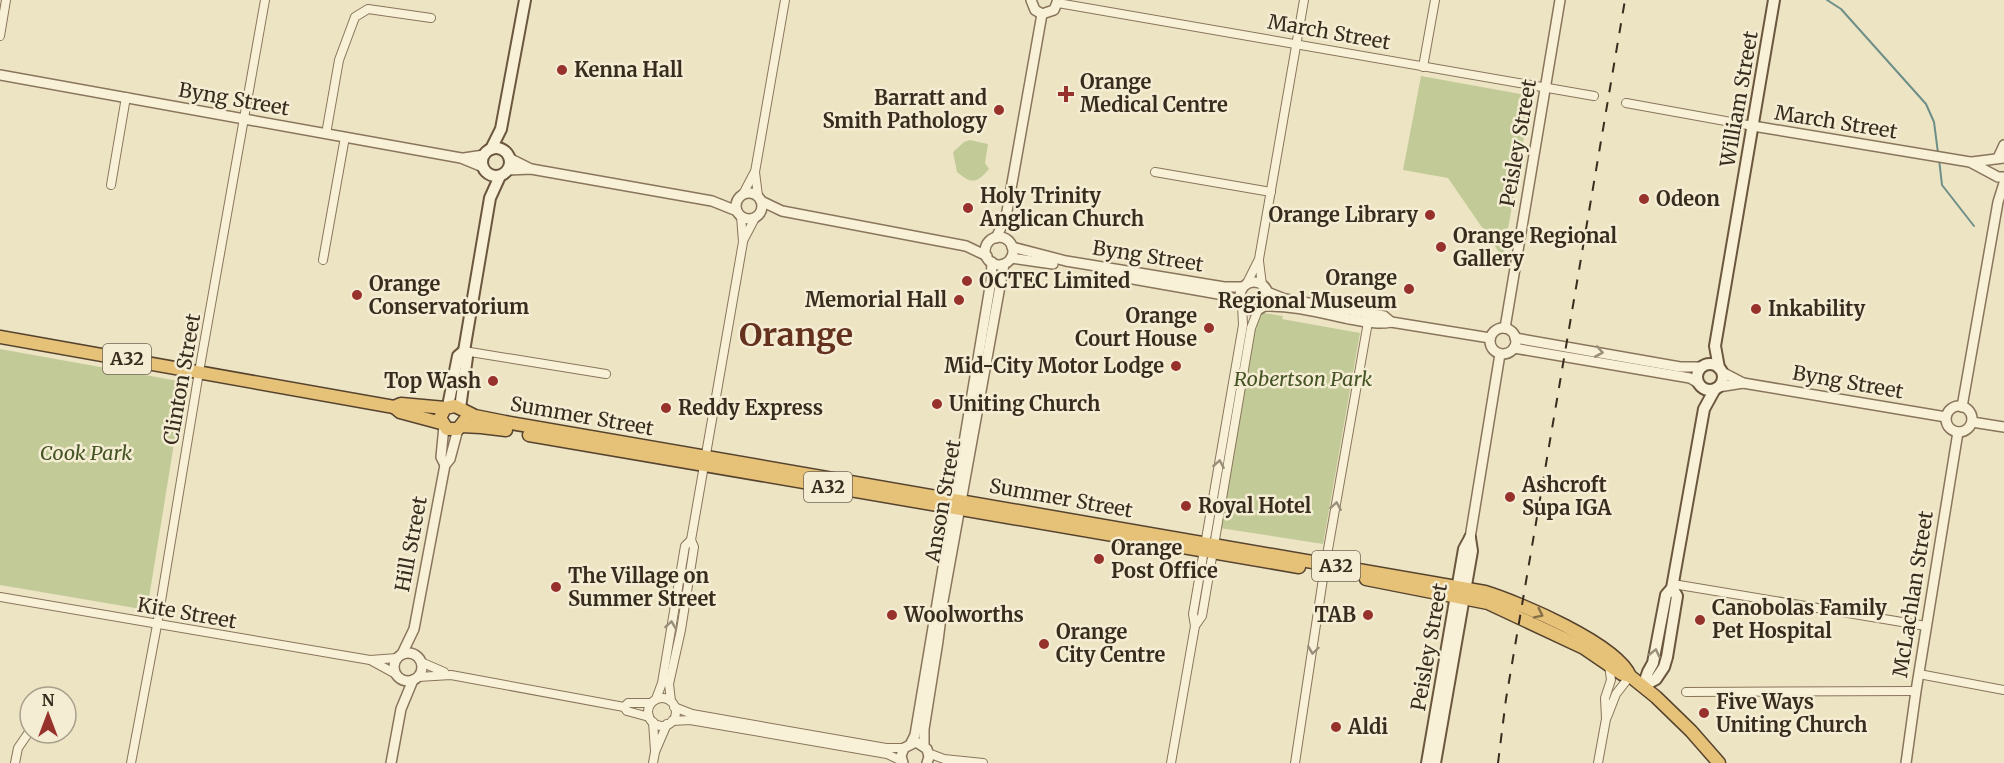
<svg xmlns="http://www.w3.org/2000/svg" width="2004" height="763" viewBox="0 0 2004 763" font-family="Merriweather,serif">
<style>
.green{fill:#c2cb98}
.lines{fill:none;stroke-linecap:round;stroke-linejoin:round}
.stream{stroke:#6d8f88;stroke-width:2}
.minor-casing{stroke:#88755b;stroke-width:10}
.tertiary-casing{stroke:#88755b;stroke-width:12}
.secondary-casing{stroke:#6a573e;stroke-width:14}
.trunk-casing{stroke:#56432f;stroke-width:15}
.minor{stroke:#f8f0d7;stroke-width:8}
.tertiary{stroke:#f8f0d7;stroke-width:9}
.secondary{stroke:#f8f0d7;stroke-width:10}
.trunk{stroke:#e6c279;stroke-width:12}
.rail{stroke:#382c1e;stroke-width:2;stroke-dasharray:10 10;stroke-linecap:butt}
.oneway{stroke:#988e7a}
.oneway2{stroke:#867047}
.poi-dot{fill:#96312b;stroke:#f5edd3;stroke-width:2}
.labels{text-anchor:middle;stroke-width:5;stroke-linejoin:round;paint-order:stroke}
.shield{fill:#f5edd3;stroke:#716654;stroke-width:1.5}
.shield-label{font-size:18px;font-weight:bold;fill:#382c1e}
.street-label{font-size:20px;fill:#382c1e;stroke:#f5edd3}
.poi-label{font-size:20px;font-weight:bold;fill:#382c1e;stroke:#f5edd3;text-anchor:start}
.park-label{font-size:20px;font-style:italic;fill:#455425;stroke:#f5edd3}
.town-label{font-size:32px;font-weight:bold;fill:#64311e;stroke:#f5edd3}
</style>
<rect width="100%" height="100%" fill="#ede4c4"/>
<g class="green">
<path d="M1421,76L1531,96L1503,258L1448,178L1403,170Z"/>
<path d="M970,140L988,144L985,163L989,169C977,183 972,185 957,172L953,152L964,142Z"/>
<path d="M1263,313L1283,316L1282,319L1360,333L1323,544L1220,528L1254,330L1257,317Z"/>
<path d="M0,349L184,382L147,610L0,585Z"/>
</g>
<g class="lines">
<g class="stream">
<path d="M1827,0L1841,9L1926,104L1934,122L1938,153"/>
<path d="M1939,159L1942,185L1974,226"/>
</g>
<defs>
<g id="minor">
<path d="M1058,3L1594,96"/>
<path d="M0,36L6,0"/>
<path d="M1423,67L1435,0"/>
<path d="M1626,103L1753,126"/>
<path d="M326,134L339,60L355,17L368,9L431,18"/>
<path d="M1155,172L1271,192"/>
<path d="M111,185L126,97"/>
<path d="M743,194L754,173"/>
<path d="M758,196L755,172L785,0"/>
<path d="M743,241L755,218"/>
<path d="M323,260L345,137"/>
<path d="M1259,261L1262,285"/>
<path d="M1247,283L1259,259L1304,0"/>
<path d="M464,351L606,374"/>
<path d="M1673,584L1926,626"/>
<path d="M0,597L370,660L397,658"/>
<path d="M1195,626L1202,616L1251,328L1258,310"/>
<path d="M372,661L394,673"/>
<path d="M421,662L444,672"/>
<path d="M1919,674L2004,690"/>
<path d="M418,677L451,675L624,707L627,711L649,717"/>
<path d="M1686,692L1916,691"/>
<circle cx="662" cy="712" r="14"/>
<path d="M656,699L662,683L685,546L691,540"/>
<path d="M671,701L669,684L681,630L694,547L691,540L743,242L741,216"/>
<path d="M624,707L628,703H651"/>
<path d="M674,707L692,714L886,748H904"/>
<path d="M1607,717L1616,694L1630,676"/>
<path d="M672,721L690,720L887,754L902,761"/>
<path d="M653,722L655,751"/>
<path d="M928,753L944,759L983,763"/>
<path d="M15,763L18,748L29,732"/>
<path d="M131,763L157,625L199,372L265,0"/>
<path d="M653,763L655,752L667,724"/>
<path d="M1171,763L1195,626L1193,614L1243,325L1242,305"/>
<path d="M1295,763L1324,572L1368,322L1372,319"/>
<path d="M1598,763L1606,719L1605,698L1611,680L1609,665"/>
</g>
<g id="tertiary">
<path d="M1031,0L1035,10L1042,14L1054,10L1058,0"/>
<path d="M0,75L461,158L483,167"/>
<path d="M1753,126L1970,162L1998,177H2004"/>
<path d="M464,158L484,155"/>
<path d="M509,158L529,168"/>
<path d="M1998,158L2004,145"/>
<path d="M1972,162L2004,158"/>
<path d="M507,170L531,169L712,201L737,211"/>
<circle cx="749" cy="206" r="13"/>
<path d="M761,201L782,211L966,246L987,256"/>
<circle cx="999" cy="251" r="14"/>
<path d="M996,238L1006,217L1042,14"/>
<path d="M1012,247L1066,261L1224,287H1243"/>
<path d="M1011,258L1053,264"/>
<path d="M1099,273L1224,295L1240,301"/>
<circle cx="1254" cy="296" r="14"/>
<path d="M1267,292L1285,299L1384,316L1391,322"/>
<path d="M1263,306C1292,305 1321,313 1349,319C1363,321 1377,325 1391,322L1490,338"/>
<circle cx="1503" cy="341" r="13"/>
<path d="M1505,328L1560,0"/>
<path d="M1515,338L1680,367H1702"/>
<path d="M1514,348L1690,378L1698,383"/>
<path d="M1722,372L1743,383"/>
<path d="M1718,387L1743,383L1946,417"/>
<circle cx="1959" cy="419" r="13"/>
<path d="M1962,407L1998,202L2004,183"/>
<path d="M1972,422L2004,427"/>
<path d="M444,426L441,457L445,465"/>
<path d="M1470,538L1500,354"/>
<circle cx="408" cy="667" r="14"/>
<path d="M402,654L414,629L445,465L450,459L458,429"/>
<path d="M911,743L915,735L991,281L992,262"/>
<path d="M924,746V729L938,641L943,601L1004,264"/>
<path d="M391,763L401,709L413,680"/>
<path d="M903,763L901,756L904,748L916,742L927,749L929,757L927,763"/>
<path d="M1906,763L1916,691L1958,432"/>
</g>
<g id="secondary">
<circle cx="496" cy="162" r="14"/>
<path d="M491,149L501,129L525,0"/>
<circle cx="1710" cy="377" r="13"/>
<path d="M1719,368L1715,346L1774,0"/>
<path d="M448,406L458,356L464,351"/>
<path d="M460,408L467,357L464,351L490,198L500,176"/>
<path d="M1643,686L1648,672L1653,663L1666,595L1672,588L1704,409L1715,389"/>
<path d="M1643,686L1656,679L1664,667L1667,657L1677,596L1672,588"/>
<path d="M1427,763L1464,549L1470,538"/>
<path d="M1435,763L1472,551L1470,538"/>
</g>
<g id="trunk">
<path d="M0,337L394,407L401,404L445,408L455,406L475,416L505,422L1485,592C1518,602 1617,644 1630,676"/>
<path d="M394,407L400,412L441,423"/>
<path d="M445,408L440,418L447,429H458L465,420"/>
<path d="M461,426L481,427L506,430"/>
<path d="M529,435L1299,567"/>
<path d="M1366,579L1488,603L1584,648L1622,674L1630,676L1656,697L1691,731L1719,763"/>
</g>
</defs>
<use href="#minor" class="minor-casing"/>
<use href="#tertiary" class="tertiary-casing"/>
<use href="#secondary" class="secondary-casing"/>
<use href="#trunk" class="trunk-casing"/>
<use href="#minor" class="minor"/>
<use href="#tertiary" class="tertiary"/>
<use href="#secondary" class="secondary"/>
<use href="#trunk" class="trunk"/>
<path class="rail" d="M1498,763L1506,699L1625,0"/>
</g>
<defs><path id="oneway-chevron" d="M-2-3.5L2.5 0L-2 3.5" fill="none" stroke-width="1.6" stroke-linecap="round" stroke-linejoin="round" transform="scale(1.5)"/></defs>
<g class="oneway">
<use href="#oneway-chevron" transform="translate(1599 352) rotate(10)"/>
<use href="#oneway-chevron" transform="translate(1219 464) rotate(-80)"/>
<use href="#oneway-chevron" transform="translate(1336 506) rotate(-80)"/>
<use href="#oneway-chevron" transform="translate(671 625) rotate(-81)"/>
<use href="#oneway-chevron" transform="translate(1313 650) rotate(98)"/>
<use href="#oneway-chevron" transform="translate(1655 653) rotate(-77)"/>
</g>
<use class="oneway2" href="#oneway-chevron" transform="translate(1539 614) rotate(26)"/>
<g class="poi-dot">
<circle cx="562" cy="70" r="6"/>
<path d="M1063 85h6v6h6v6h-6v6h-6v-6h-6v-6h6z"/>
<circle cx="999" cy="110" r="6"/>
<circle cx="1644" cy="199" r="6"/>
<circle cx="968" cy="208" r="6"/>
<circle cx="1430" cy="215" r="6"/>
<circle cx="1441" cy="247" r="6"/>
<circle cx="967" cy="281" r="6"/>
<circle cx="1409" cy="289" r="6"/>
<circle cx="357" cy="295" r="6"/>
<circle cx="959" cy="300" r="6"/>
<circle cx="1756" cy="309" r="6"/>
<circle cx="1209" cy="328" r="6"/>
<circle cx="1176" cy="366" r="6"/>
<circle cx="493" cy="381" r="6"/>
<circle cx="937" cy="404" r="6"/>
<circle cx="666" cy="408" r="6"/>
<circle cx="1510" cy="497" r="6"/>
<circle cx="1186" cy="506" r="6"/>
<circle cx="1099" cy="559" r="6"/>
<circle cx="556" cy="587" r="6"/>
<circle cx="892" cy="615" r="6"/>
<circle cx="1368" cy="615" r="6"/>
<circle cx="1700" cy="620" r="6"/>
<circle cx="1044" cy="644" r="6"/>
<circle cx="1704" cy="713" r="6"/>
<circle cx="1336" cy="727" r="6"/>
</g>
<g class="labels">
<g class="shield">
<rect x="103" y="344" width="48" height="30" rx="4.5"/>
<rect x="804" y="472" width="48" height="30" rx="4.5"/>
<rect x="1312" y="551" width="48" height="30" rx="4.5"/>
</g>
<g class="shield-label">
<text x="127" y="365">A32</text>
<text x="828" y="493">A32</text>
<text x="1336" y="572">A32</text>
</g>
<g class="street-label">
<text transform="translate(1329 32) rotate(10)" y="7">March Street</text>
<text transform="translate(234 99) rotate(10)" y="7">Byng Street</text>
<text transform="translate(1739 99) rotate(-80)" y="7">William Street</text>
<text transform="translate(1836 122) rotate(9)" y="7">March Street</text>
<text transform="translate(1518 143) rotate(-80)" y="7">Peisley Street</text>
<text transform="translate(1148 256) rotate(9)" y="7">Byng Street</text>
<text transform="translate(182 379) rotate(-80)" y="7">Clinton Street</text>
<text transform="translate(1848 382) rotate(10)" y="7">Byng Street</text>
<text transform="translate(582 416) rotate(10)" y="7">Summer Street</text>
<text transform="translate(1061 498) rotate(10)" y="7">Summer Street</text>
<text transform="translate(943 501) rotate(-80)" y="7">Anson Street</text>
<text transform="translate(411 544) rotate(-79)" y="7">Hill Street</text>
<text transform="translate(1913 594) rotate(-81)" y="7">McLachlan Street</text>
<text transform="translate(187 613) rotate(10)" y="7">Kite Street</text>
<text transform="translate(1429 647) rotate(-80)" y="7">Peisley Street</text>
</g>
<g class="poi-label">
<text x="574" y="77">Kenna Hall</text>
<text x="1080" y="89">Orange<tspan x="1080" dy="23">Medical Centre</tspan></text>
<text x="987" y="105" text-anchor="end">Barratt and<tspan x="987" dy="23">Smith Pathology</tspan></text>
<text x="980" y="203">Holy Trinity<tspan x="980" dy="23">Anglican Church</tspan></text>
<text x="1656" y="206">Odeon</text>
<text x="1418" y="222" text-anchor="end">Orange Library</text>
<text x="1453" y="243">Orange Regional<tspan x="1453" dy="23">Gallery</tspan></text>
<text x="1397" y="285" text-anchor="end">Orange<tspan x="1397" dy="23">Regional Museum</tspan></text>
<text x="979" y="288">OCTEC Limited</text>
<text x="369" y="291">Orange<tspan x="369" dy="23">Conservatorium</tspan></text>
<text x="947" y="307" text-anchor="end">Memorial Hall</text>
<text x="1768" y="316">Inkability</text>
<text x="1197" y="323" text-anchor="end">Orange<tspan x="1197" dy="23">Court House</tspan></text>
<text x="1164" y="373" text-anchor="end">Mid-City Motor Lodge</text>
<text x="481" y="388" text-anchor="end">Top Wash</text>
<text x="949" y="411">Uniting Church</text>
<text x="678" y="415">Reddy Express</text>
<text x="1522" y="492">Ashcroft<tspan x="1522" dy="23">Supa IGA</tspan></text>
<text x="1198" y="513">Royal Hotel</text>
<text x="1111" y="555">Orange<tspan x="1111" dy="23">Post Office</tspan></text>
<text x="568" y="583">The Village on<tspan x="568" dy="23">Summer Street</tspan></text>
<text x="1712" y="615">Canobolas Family<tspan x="1712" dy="23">Pet Hospital</tspan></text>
<text x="904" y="622">Woolworths</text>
<text x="1356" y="622" text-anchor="end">TAB</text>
<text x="1056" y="639">Orange<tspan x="1056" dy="23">City Centre</tspan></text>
<text x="1716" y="709">Five Ways<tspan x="1716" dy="23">Uniting Church</tspan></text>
<text x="1348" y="734">Aldi</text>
</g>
<g class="park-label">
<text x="1303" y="386">Robertson Park</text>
<text x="86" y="460">Cook Park</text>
</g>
<g class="town-label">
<text x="796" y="346">Orange</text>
</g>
</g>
<g transform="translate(48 715)"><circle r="28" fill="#f5edd3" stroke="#a9a08b" stroke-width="1.5"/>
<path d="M0-4.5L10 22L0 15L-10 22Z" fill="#96312b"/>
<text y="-9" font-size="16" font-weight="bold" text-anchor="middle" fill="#382c1e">N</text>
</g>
</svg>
